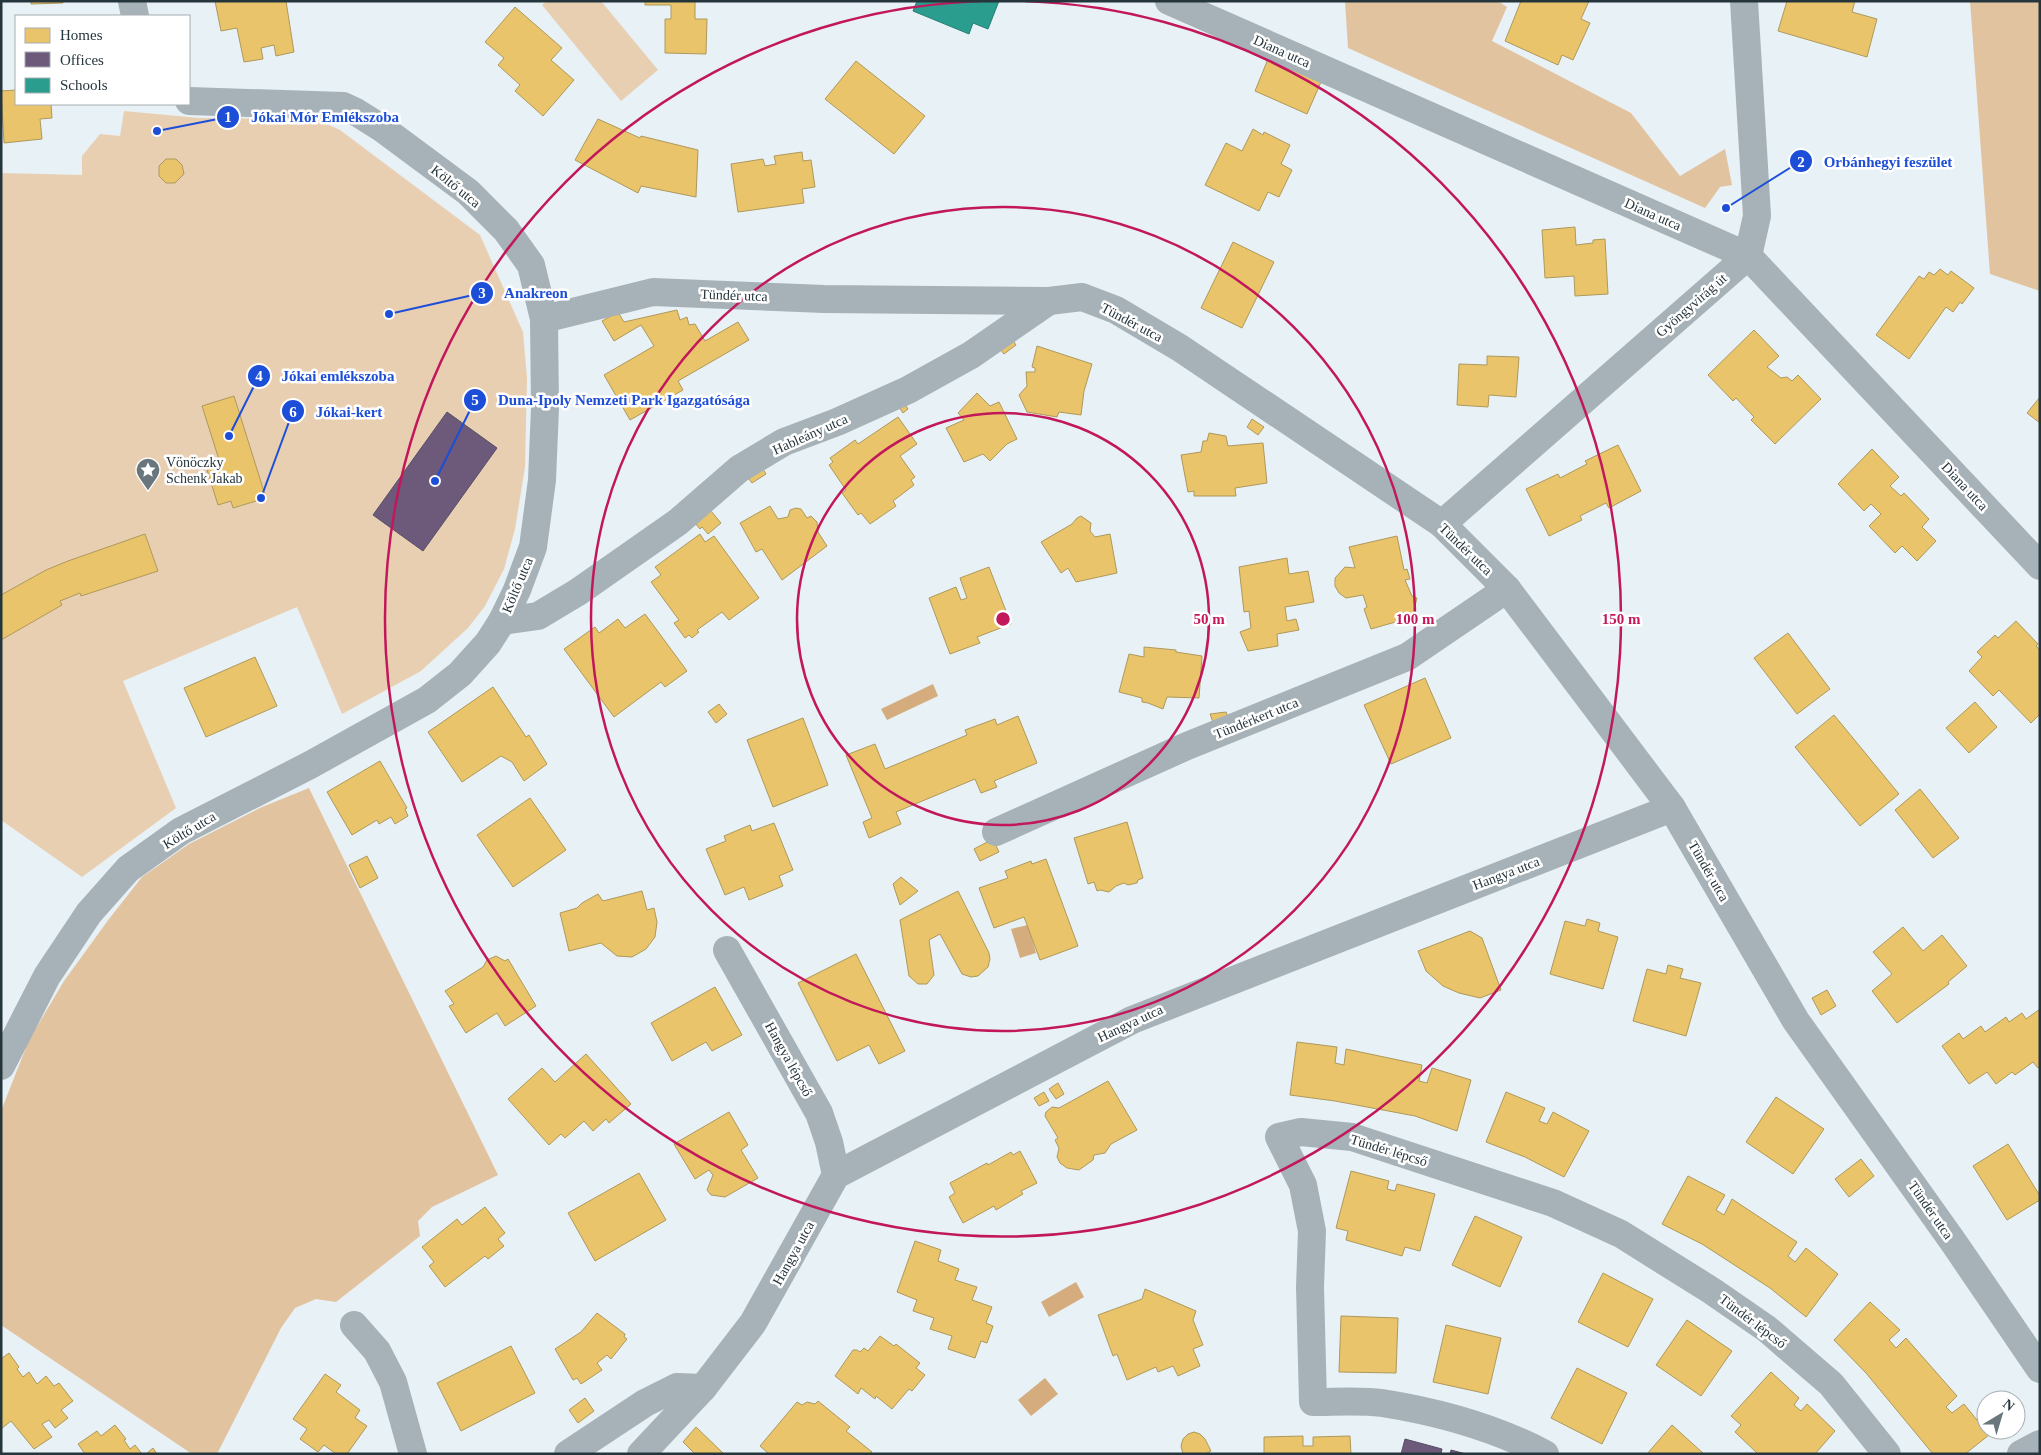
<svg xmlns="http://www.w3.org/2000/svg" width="2041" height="1455" viewBox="0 0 2041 1455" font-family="Georgia,serif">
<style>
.green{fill:#e9cfb2}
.forest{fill:#e1c3a0}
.water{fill:#d4ac7e}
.homes{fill:#e9c46a;stroke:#ae995c}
.offices{fill:#6d597a;stroke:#574e67}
.schools{fill:#2a9d8f;stroke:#287e76}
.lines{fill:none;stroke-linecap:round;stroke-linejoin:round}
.minor{stroke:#a6b2b7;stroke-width:28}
.ring{fill:none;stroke:#c2185b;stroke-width:2.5}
.labels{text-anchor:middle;stroke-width:5;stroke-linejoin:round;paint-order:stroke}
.street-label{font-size:14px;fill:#25353c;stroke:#fff}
.poi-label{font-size:14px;fill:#25353c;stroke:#fff;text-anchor:start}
.centre{fill:#c2185b;stroke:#fff;stroke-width:2.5}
.ring-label{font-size:15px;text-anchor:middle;font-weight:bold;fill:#c2185b;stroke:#fff;stroke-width:5;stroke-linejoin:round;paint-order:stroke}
.leader{fill:none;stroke:#1d4ed8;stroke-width:2}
.callout-dot{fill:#1d4ed8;stroke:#fff;stroke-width:2}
.mark-label{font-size:15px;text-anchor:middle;font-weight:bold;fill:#fff}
.callout-label{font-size:15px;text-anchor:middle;font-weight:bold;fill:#1d4ed8;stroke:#fff;stroke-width:5;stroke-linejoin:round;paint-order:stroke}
</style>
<rect width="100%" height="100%" fill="#e8f1f5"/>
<g class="green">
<path d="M547,1H601L658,70L621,101L542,5Z"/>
<path d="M124,111L199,118L316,119L340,130L480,235L523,332L527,378L525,467L515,529L504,569L485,606L468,628L421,671L342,714L297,607L123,681L176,808L82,877L1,820V173L82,175V156L100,134L120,136Z"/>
</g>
<g class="forest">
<path d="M1345,1H1498L1507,7L1492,41L1631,113L1680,176L1725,149L1732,185L1720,187L1705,208L1348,48Z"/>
<path d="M1970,1H2040V291L1990,274Z"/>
<path d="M309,788L498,1175L432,1207L418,1221L420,1236L336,1302L316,1299L295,1308L281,1328L217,1454H192L1,1325V1111L29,1040L64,981L109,919L142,877L189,844L262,807Z"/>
</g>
<g class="water">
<path d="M933,684L938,696L887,720L881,709Z"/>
<path d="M1028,925L1036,953L1020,958L1011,929Z"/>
<path d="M1076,1282L1084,1297L1049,1317L1041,1302Z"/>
<path d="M1045,1378L1058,1394L1031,1416L1018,1400Z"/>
</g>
<g class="homes">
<path d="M31,1H63V3L31,4Z"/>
<path d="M215,1H286L294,52L276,56L274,45L261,48L263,59L244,62L237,28L221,31Z"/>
<path d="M645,1H695V19H707L706,54L665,53V19H671V5H645Z"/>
<path d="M1521,1H1589L1581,19L1590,23L1573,60L1562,55L1558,65L1505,41Z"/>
<path d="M1787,1H1855L1852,12L1877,19L1867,57L1778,31Z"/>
<path d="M515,7L562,48L551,60L574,80L543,116L515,91L520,85L498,65L504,58L485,42Z"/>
<path d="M1268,59L1321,82L1307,114L1255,91Z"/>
<path d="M856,61L925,116L894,154L825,99Z"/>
<path d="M16,90V104H51L52,118L40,119L42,139L4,143L1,91Z"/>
<path d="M598,119L640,138L641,136L698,150L696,197L641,186L638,193L575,160Z"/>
<path d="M1253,129L1263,135L1264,132L1290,145L1281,164L1292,170L1279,197L1268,192L1259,211L1205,185L1226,143L1242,151Z"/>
<path d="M802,152L803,161L811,160L815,187L802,189L804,203L738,212L731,164L763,159L765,166L776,164L774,156Z"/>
<path d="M166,159H176L182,165L184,174L175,183H166L159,176V166Z"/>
<path d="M1575,227L1576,245L1593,243V240L1605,239L1608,294L1575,296L1574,276L1545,278L1542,230Z"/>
<path d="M1233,242L1274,262L1242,328L1201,308Z"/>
<path d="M1940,269L1948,275L1951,271L1974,288L1962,304L1960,302L1953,312L1946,307L1909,359L1876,335L1919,276L1924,279L1929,272L1934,275Z"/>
<path d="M677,310L680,320L687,317L689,325L695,324L705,341L738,322L749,340L678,381L683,390L630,420L604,375L654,346L641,325L614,341L602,321L618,312L624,322Z"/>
<path d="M1754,330L1779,356L1767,367L1781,378L1787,377L1792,381L1798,375L1821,399L1775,444L1751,420L1754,417L1736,398L1733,401L1708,375Z"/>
<path d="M1010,336L1016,345L1004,354L997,345Z"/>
<path d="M1037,346L1092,364L1084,391L1081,415L1059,412L1057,417L1027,412L1019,395L1027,386L1026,372H1035V368L1032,367Z"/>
<path d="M1487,356L1519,357L1516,397L1489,395L1488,407L1457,405L1459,364L1487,365Z"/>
<path d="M977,393L990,406L999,402L1017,439L1007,444L990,461L983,454L964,462L946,428L964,420L958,413Z"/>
<path d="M234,396L266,498L233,508L231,501L218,505L207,470L221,466L202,406Z"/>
<path d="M2040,397V423L2027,413Z"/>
<path d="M904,403L908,409L903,413L899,407Z"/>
<path d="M898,417L917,444L900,456L915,477L911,480L914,485L893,501L896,506L870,524L861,513L858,515L842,493L846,490L829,465L833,462L830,458L855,440L858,444Z"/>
<path d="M1252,419L1264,427L1258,435L1247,427Z"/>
<path d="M1209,433L1226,436L1228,446L1263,443L1267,483L1235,488L1236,496H1194V491L1188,492L1181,455L1201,452L1203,441H1207Z"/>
<path d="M1618,445L1641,491L1609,508L1606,503L1580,516L1582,520L1549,536L1526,489L1558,474L1560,478L1587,464L1585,461Z"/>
<path d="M1872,449L1899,477L1890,486L1901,496L1904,493L1929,519L1922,527L1936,541L1917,561L1902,546L1895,553L1869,526L1881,514L1871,504L1864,511L1838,484Z"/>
<path d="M760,464L766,474L752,483L745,474Z"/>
<path d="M706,505L721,523L708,534L702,527L700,529L691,518Z"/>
<path d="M770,506L778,519L788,517L790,510L796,508L801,509L807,518L811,516L817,522L818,532L827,546L782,580L762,549L756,552L740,523Z"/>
<path d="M1081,516L1091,523L1090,531L1095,537L1110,534L1117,573L1076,582L1068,568L1061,573L1041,542L1072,524L1077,518Z"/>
<path d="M145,534L158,571L81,596L80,593L60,601L62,605L1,640V595L46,570L68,561Z"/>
<path d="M700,534L705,542L714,536L759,598L729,620L722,612L697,630L699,632L692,638L689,635L685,638L674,623L679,620L651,582L661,575L655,567Z"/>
<path d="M1397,536L1404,570L1407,569L1410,579L1405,580L1412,596L1417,598L1413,614L1397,612L1399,621L1371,629L1364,609L1367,607L1363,595L1346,598L1339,593L1335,586V578L1345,567L1355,568L1349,547Z"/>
<path d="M1287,558L1289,574L1308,571L1314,602L1285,607L1287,621L1296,619L1299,630L1277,634L1278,646L1248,651L1240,632L1251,628L1249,611L1244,612L1239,567Z"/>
<path d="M989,567L1011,624L977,637L980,643L950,654L929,598L956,587L961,600L967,598L960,578Z"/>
<path d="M645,614L687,671L665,687L661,682L614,717L564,649L595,627L599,633L618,619L625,628Z"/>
<path d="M2016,621L2038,644L2036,646L2040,650V714L2031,723L1999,690L1993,696L1969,671L1982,657L1977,652L1995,635L1998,638Z"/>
<path d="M1788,633L1830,689L1797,714L1754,658Z"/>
<path d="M1144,647L1176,650V652L1202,656L1199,698L1167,697L1163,709L1148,703L1142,702V698L1119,692L1129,654L1144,657Z"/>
<path d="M255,657L277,706L206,737L184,688Z"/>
<path d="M1425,678L1451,738L1391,764L1364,705Z"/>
<path d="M493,687L526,737L529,735L547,764L524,781L512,762L501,756L462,782L428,732Z"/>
<path d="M1975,702L1997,727L1969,753L1946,728Z"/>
<path d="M719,704L727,714L716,723L708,712Z"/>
<path d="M1226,712L1229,719L1214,725L1210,714Z"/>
<path d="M1834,715L1899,794L1860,826L1795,747Z"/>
<path d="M1018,716L1037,763L994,781L997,787L981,793L975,779L896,812L901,824L869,838L863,822L872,818L846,755L875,744L885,769L967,735L965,730L995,719L997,725Z"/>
<path d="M803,718L828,785L773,807L747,740Z"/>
<path d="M380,761L407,808L405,809L408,816L395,824L391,817L379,824L377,820L352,835L327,792Z"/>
<path d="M1920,789L1959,838L1933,858L1895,810Z"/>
<path d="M530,798L566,850L513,887L477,835Z"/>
<path d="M1127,822L1143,878L1138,880L1137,883L1128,885L1124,883L1116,886L1109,892L1100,890L1097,891L1094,882L1088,884L1074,838Z"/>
<path d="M774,823L793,870L779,876L783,886L749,900L744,887L725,895L706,849L726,841L724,836L750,825L752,831Z"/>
<path d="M993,839L999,852L980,861L974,849Z"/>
<path d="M367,856L378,878L360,888L349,865Z"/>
<path d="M1046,859L1078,946L1040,960L1024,917L994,928L979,888L1008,878L1005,871L1031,861L1032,864Z"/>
<path d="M901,877L918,891L900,905L893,884Z"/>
<path d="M642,891L647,910L654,908L657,922L655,937L646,949L632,957L617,956L601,943L569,951L560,913L577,908L582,903L598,894L603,901Z"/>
<path d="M958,891L989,953L990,959L988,967L978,976L971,977L962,974L940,934L929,940L934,975L927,984H918L909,976L900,920Z"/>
<path d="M1587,919L1600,923L1598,931L1618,937L1603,989L1550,974L1565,921L1585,926Z"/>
<path d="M1903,927L1923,951L1942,935L1967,966L1948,982L1949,984L1897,1023L1872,991L1892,974L1873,952Z"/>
<path d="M1470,931L1482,938L1501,990L1480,998L1459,993L1443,986L1426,971L1418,951Z"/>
<path d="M856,954L905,1051L879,1064L869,1045L837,1061L798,983Z"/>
<path d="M496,956L505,961L508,959L536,1006L505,1026L497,1013L466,1033L449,1006L454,1004L445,991L483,967L487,960Z"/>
<path d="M1668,965L1683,969L1680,978L1701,983L1686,1036L1633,1021L1647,969L1666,974Z"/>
<path d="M715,987L742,1035L712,1051L706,1042L672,1061L651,1023Z"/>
<path d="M1827,990L1836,1006L1821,1015L1812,998Z"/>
<path d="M2040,1009V1067L2038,1068L2033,1062L2015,1075L2012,1072L1996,1084L1987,1072L1969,1084L1942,1046L1959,1033L1963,1039L1981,1026L1985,1032L2006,1017L2009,1022L2022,1013L2026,1019Z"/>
<path d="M1297,1042L1337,1047L1335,1063L1344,1065L1346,1049L1422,1065L1419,1081L1427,1083L1432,1068L1471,1080L1457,1131L1415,1116L1335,1101L1290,1095Z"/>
<path d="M586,1054L631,1104L609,1123L606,1119L593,1131L584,1121L565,1138L561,1134L549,1145L508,1099L542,1068L555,1082Z"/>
<path d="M1108,1081L1137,1130L1111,1144L1105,1153L1094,1155L1093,1160L1079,1170L1067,1168L1060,1163L1057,1157L1059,1148L1055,1140L1058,1138L1045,1116L1046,1112L1052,1107L1059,1108Z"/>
<path d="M1058,1083L1064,1094L1056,1099L1049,1089Z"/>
<path d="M1044,1092L1049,1101L1039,1106L1034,1098Z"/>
<path d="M1506,1092L1545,1108L1539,1121L1547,1124L1553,1112L1589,1131L1564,1177L1525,1157L1486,1142Z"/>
<path d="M1776,1097L1824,1129L1793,1174L1746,1142Z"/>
<path d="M729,1112L748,1145L741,1150L758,1178L725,1197L711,1195L707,1190L713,1175L709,1170L695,1179L674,1144Z"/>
<path d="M2008,1144L2040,1196V1200L2007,1220L1973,1166Z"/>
<path d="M1020,1151L1037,1183L1021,1191L1023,1194L996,1210L994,1206L963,1223L949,1197L955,1193L950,1183L987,1163L988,1165L1011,1152L1013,1155Z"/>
<path d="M1861,1159L1874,1176L1849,1197L1835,1179Z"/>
<path d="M1351,1171L1389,1181L1387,1189L1395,1191L1397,1184L1435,1194L1420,1251L1405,1247L1402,1256L1346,1240L1348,1231L1336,1228Z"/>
<path d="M639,1173L666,1220L595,1261L568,1213Z"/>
<path d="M1688,1176L1725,1195L1716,1210L1724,1215L1732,1199L1797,1242L1788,1256L1795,1262L1806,1248L1838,1274L1806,1317L1770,1288L1702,1244L1662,1224Z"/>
<path d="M485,1207L505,1233L498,1239L504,1246L488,1259L485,1256L445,1287L429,1266L434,1262L422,1247L457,1219L462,1225Z"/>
<path d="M1475,1216L1522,1237L1500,1287L1452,1265Z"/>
<path d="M915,1241L941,1250L938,1261L959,1269L955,1280L977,1287L972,1300L992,1307L986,1323L993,1326L987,1343L981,1341L975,1358L948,1349L952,1336L930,1329L934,1318L913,1311L917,1300L897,1292Z"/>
<path d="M1603,1273L1653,1299L1628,1347L1578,1322Z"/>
<path d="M1145,1289L1196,1311L1193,1320L1203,1345L1193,1349L1200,1366L1178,1376L1173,1366L1158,1372L1156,1367L1127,1380L1117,1354L1113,1356L1098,1315L1142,1299Z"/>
<path d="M1870,1302L1900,1330L1889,1340L1896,1348L1906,1338L1957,1396L1946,1407L1952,1413L1964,1404L1989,1435L1965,1454H1933L1866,1373L1834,1340Z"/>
<path d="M597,1313L625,1334L624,1337L627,1339L611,1359L607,1355L597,1363L602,1370L581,1384L577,1378L573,1380L555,1349L581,1332Z"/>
<path d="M1341,1316L1398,1318L1396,1373L1339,1372Z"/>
<path d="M1687,1320L1732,1351L1701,1396L1656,1365Z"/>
<path d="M1446,1325L1501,1338L1488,1394L1433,1382Z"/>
<path d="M880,1336L894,1346L896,1344L920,1363L916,1368L925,1375L912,1391L909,1389L892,1409L876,1396L875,1399L861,1388L858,1394L835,1376L853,1350H857L860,1352L864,1348L868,1351Z"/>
<path d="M511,1346L535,1393L461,1431L437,1383Z"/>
<path d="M9,1353L19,1367L17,1369L23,1377L29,1372L37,1384L46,1376L54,1386L59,1383L73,1401L61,1410L68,1418L55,1428L49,1420L42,1424L52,1437L34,1449L11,1421L1,1429V1359Z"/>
<path d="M1577,1368L1627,1393L1602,1444L1551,1418Z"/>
<path d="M1771,1372L1799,1398L1794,1405L1801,1411L1807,1404L1835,1431L1815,1454H1758L1735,1432L1741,1425L1731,1416Z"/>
<path d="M325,1374L341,1385L336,1392L360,1410L355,1418L367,1426L347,1454H336L324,1445L318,1452L300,1439L307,1429L293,1419Z"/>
<path d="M585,1398L594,1411L578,1423L569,1410Z"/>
<path d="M818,1401L850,1427L846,1431L872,1452L871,1454H769L760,1446L797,1402L802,1405L807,1402L815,1404Z"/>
<path d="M115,1425L126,1439L124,1440L130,1449L135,1445L142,1454H85L78,1444L97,1431L101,1436Z"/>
<path d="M1672,1425L1704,1454H1647Z"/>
<path d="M696,1427L724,1454H695L683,1442Z"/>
<path d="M1194,1432L1200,1434L1205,1439L1211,1451L1205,1454H1183L1181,1446L1183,1439L1188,1434Z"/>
<path d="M1303,1436V1446H1313V1437L1350,1436L1351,1454H1264V1437Z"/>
<path d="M153,1448L157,1454H146Z"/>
</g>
<g class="offices">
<path d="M447,412L497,448L423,551L373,515Z"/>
<path d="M1405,1439L1442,1449L1441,1454H1401Z"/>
<path d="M1451,1450L1466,1454H1450Z"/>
</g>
<path class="schools" d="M917,1H999L988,29L973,23L969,34L913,11Z"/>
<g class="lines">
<g class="minor">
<path d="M132,1L135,16"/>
<path d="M1169,1L1748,256L2040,566"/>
<path d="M544,319L653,292L824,299L1049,301L1082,297L1116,310L1180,348L1442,524L1507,589L1672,808L1796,1021L1954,1243L2040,1369"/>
<path d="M1442,524L1748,256L1757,216L1744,1"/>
<path d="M502,621L538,616L578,592L678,522L739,469L784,442L837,422L908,390L971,355L1049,301"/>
<path d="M996,832L1187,746L1407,657L1507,589"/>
<path d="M727,950L819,1113L829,1142L836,1175"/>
<path d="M1,1066L47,976L89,913L128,869L181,831L310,765L427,700L460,674L488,643L502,621L517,590L533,547L542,480L545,408L544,319L531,265L506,230L468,192L383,129L356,112L343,106L189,101"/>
<path d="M354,1325L377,1351L393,1382L413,1454"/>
<path d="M568,1454L645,1403L677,1387L703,1388"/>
<path d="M641,1454L703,1388L753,1323L836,1175L1132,1020L1672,808"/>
<path d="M1545,1454C1494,1427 1439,1412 1382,1403C1360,1400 1335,1402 1313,1402L1310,1287L1312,1231L1303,1185L1279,1137L1301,1132L1352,1137L1553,1203L1621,1234L1712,1291L1767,1329L1831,1384L1887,1454"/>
<path d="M2021,1454L2040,1444"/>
</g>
</g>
<g class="ring">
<circle cx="1003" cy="619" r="206"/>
<circle cx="1003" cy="619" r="412"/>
<path d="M1025 1A618 618 0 1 1 981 1"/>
</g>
<defs>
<symbol id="sight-pin" viewBox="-11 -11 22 30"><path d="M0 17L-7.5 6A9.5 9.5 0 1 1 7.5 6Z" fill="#69777d" stroke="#fff"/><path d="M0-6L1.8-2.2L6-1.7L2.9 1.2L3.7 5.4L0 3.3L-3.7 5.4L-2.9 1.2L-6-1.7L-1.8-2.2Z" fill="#fff"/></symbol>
</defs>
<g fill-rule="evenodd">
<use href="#sight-pin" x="134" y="456" width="28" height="38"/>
</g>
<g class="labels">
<g class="street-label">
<text transform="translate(1282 51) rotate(24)" y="5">Diana utca</text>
<text transform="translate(456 186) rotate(39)" y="5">Költő utca</text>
<text transform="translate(1653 214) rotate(24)" y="5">Diana utca</text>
<text transform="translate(734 295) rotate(2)" y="5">Tündér utca</text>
<text transform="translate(1691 305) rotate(-41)" y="5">Gyöngyvirág út</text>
<text transform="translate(1132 322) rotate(28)" y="5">Tündér utca</text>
<text transform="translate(810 434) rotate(-24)" y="5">Hableány utca</text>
<text transform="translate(1965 486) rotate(47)" y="5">Diana utca</text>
<text transform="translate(1466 549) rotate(44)" y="5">Tündér utca</text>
<text transform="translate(517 585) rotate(-67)" y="5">Költő utca</text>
<text transform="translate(1256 718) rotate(-22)" y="5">Tündérkert utca</text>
<text transform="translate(189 830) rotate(-31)" y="5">Költő utca</text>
<text transform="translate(1709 871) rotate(60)" y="5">Tündér utca</text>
<text transform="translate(1506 873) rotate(-21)" y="5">Hangya utca</text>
<text transform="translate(1130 1023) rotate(-25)" y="5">Hangya utca</text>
<text transform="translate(789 1059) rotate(61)" y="5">Hangya lépcső</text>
<text transform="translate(1389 1150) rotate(17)" y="5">Tündér lépcső</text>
<text transform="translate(1931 1210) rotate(55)" y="5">Tündér utca</text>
<text transform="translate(793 1253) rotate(-61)" y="5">Hangya utca</text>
<text transform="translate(1753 1321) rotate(37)" y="5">Tündér lépcső</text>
</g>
<g class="poi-label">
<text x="166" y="467">Vönöczky<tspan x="166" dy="16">Schenk Jakab</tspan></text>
</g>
</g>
<circle cx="1003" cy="619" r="8" class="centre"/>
<g class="ring-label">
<text x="1209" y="624">50 m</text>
<text x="1415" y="624">100 m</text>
<text x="1621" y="624">150 m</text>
</g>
<path class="leader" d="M157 131L228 117M1726 208L1801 161M389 314L482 293M229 436L259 376M435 481L475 400M261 498L293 411"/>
<g class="callout-dot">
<circle cx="157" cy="131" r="5"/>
<circle cx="1726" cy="208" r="5"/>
<circle cx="389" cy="314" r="5"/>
<circle cx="229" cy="436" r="5"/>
<circle cx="435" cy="481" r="5"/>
<circle cx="261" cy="498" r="5"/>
<circle cx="228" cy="117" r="12"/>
<circle cx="1801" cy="161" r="12"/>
<circle cx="482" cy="293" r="12"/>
<circle cx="259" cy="376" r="12"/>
<circle cx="475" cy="400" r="12"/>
<circle cx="293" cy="411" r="12"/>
</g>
<g class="mark-label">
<text x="228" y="122">1</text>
<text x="1801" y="167">2</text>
<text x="482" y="298">3</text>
<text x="259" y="381">4</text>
<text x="475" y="405">5</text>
<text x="293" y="417">6</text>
</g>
<g class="callout-label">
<text x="325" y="122">Jókai Mór Emlékszoba</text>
<text x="1888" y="167">Orbánhegyi feszület</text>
<text x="536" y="298">Anakreon</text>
<text x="338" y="381">Jókai emlékszoba</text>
<text x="624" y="405">Duna-Ipoly Nemzeti Park Igazgatósága</text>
<text x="349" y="417">Jókai-kert</text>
</g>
<rect width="2041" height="1455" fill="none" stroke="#25353c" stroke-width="5"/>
<rect x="15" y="15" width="175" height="90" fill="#ffffff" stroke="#a8aeb1"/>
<rect x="25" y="28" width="25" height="15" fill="#e9c46a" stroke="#a8aeb1"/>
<text x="60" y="40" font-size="15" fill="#25353c">Homes</text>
<rect x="25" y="52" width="25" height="15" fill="#6d597a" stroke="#a8aeb1"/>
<text x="60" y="65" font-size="15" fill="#25353c">Offices</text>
<rect x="25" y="78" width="25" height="15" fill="#2a9d8f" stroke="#a8aeb1"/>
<text x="60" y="90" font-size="15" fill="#25353c">Schools</text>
<g transform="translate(2001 1415) rotate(38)"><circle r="24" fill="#ffffff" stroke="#a8aeb1"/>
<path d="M0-4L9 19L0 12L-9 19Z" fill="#69777d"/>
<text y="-8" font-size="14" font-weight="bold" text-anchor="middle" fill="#25353c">N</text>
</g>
</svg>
